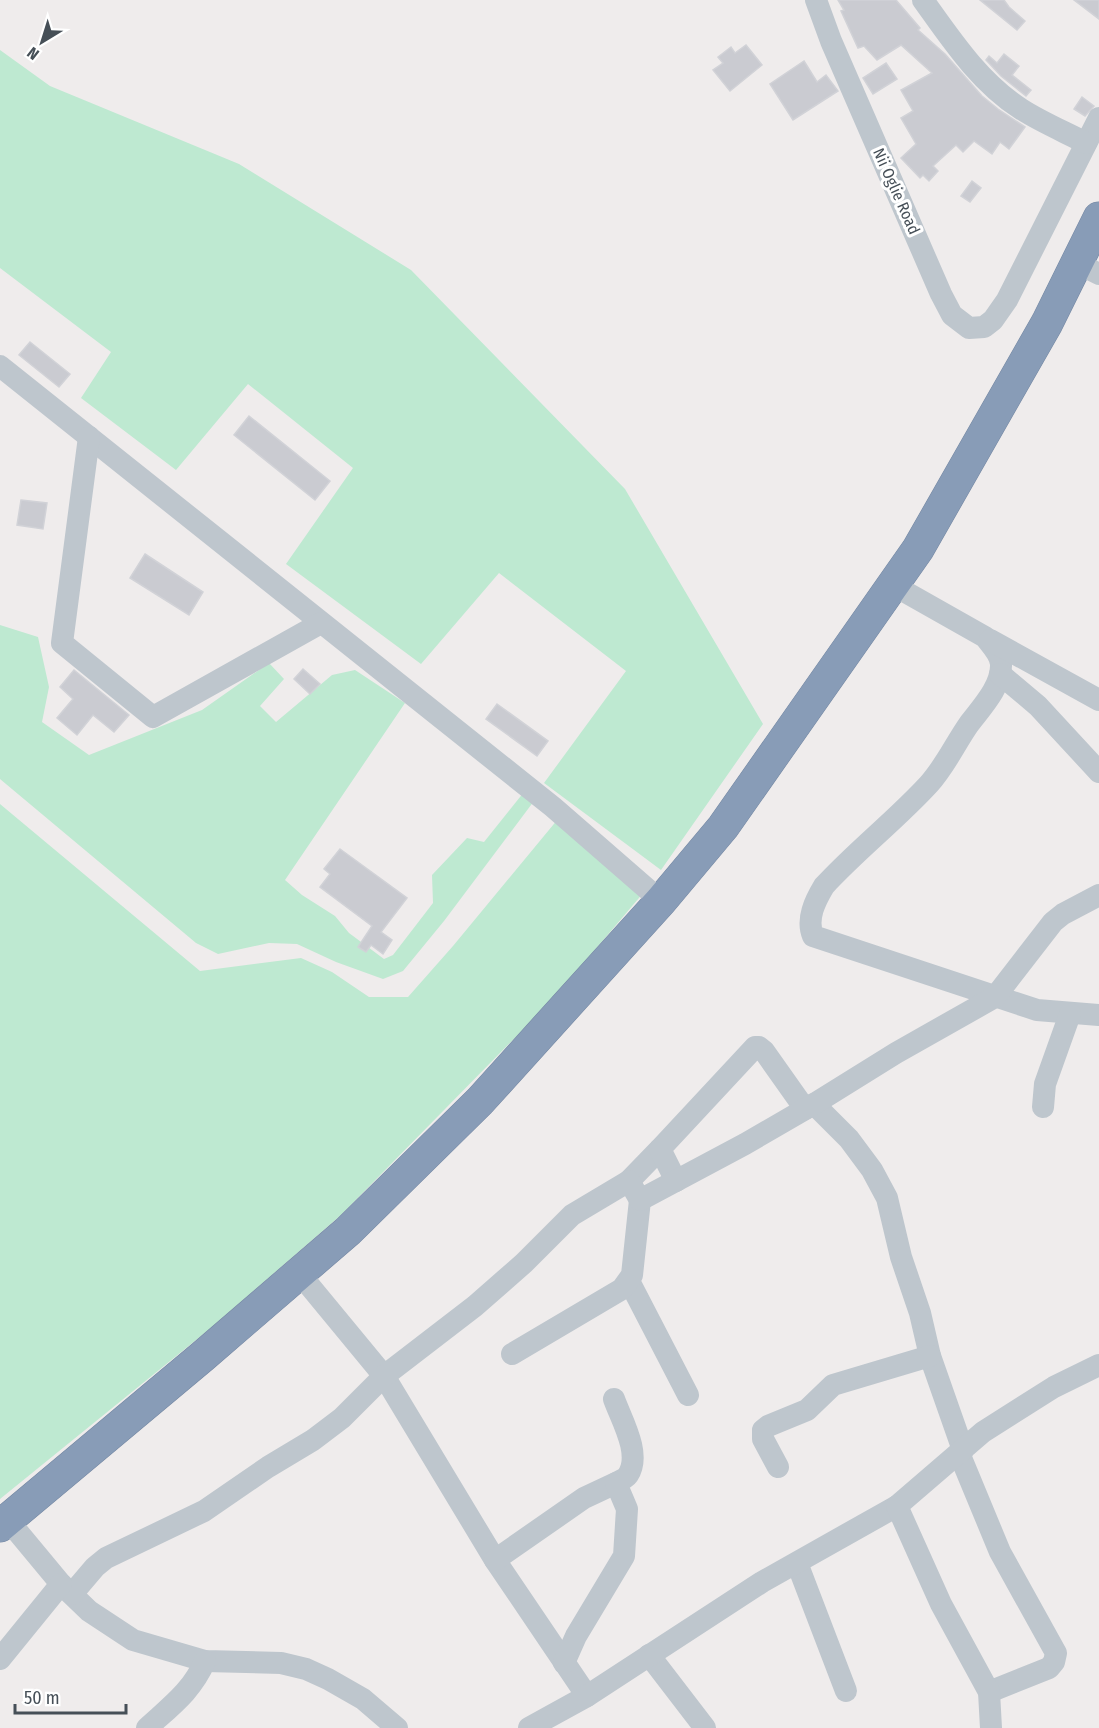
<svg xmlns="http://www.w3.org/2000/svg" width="1099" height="1728" viewBox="0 0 1099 1728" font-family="'Fira Sans Condensed',sans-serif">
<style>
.green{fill:#bee9d1}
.building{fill:#cacbd1;stroke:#d1d2d7;stroke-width:1.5}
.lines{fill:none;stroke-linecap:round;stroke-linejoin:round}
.highway-casing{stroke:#7487a2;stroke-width:33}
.minor{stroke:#bec6cd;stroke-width:22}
.highway{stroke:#889cb7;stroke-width:32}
.labels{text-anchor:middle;stroke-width:6;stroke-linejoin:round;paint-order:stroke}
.street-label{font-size:16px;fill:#464f57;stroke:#fff}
</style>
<rect width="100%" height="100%" fill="#efecec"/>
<g class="green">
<path d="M0,50L50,86L239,164L411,270L625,489L763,724L661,870L544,783L626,671L499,573L421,664L286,564L353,468L248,384L176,470L81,398L111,352L0,268Z"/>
<path d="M0,625L38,637L49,687L42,722L89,755L202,710L269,663L284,679L260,706L276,722L332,675L355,670L405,703L285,880L302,895L335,916L349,933L384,959L393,955L433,903L432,875L467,838L484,842L524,792L534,801L444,921L403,971L383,979L336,962L297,944L269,943L218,954L196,943L0,779Z"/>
<path d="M0,804L200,971L301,958L332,972L369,997H408L453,946L558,819L644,892L555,997L341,1215L212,1327L0,1499Z"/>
</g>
<g class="building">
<path d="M838,0H896L920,28L918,30L945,54L982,96L998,109L1025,127L1009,149L1000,142L992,154L974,141L963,152L956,145L933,166L938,171L929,181L923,175L920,178L901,158L916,144L901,118L913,111L901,90L932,73L901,45L877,60L864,46L858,48L841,11L844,10Z"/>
<path d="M980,0H1004L1009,7L1025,21L1017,30Z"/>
<path d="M1074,0H1099V19Z"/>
<path d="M746,45L762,65L730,91L713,70L723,63L718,57L731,47L735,53Z"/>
<path d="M1004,54L1019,66L1012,75L1031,90L1026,96L1001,76L986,60L989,56L997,63Z"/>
<path d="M804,61L817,82L826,75L838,91L793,120L770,84Z"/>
<path d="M886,63L897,79L873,94L863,78Z"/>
<path d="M1082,97L1094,106L1085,116L1074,109Z"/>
<path d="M972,181L981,188L970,202L961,196Z"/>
<path d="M30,342L70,374L59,387L19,355Z"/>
<path d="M249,416L330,481L315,500L234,435Z"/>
<path d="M21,500L47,503L43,529L17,525Z"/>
<path d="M145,554L203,592L189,615L130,578Z"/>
<path d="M303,669L320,684L310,694L294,679Z"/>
<path d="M74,670L129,715L114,732L93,715L77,735L57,718L73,699L60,687Z"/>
<path d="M497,704L548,741L537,756L486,719Z"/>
<path d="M340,849L407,898L381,932L392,940L383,954L371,945L366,952L358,947L372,926L320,887L330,874L324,869Z"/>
</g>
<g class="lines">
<defs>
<path id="highway" d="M0,1526L203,1356L348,1231L480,1101L661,901L723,827L918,549L1047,323L1099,218"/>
</defs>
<use href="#highway" class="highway-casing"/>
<g class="minor">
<path d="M816,0L831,41L941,294L952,315L969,328L984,327L993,320L1007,300L1099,118"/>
<path d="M923,0C951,39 979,82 1021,109C1041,122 1065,132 1086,143"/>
<path d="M1077,263L1099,274"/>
<path d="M0,366L553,807L661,901"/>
<path d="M89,437L62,643L153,717L321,623"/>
<path d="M893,585L985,637C991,645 1000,653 1001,664C1002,686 982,707 969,724C955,744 946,765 929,784C896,820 857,850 824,886C815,901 806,919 813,936L1037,1010L1099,1015"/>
<path d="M990,640L1099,700"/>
<path d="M1000,674L1038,706L1099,772"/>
<path d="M814,1104L849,1139L872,1170L887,1198L901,1257L920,1313L930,1356L963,1450"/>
<path d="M1043,1107L1045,1084L1070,1014"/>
<path d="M629,1181L660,1149"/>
<path d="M676,1181L660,1149L755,1047H759L764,1051L805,1109"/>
<path d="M299,1273L384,1376L495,1560L587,1696"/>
<path d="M629,1281L688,1395"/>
<path d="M512,1354L622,1289L632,1275L640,1200"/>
<path d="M959,1453L1000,1552L1056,1653L1054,1662L1049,1668L989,1692"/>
<path d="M778,1467L763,1439V1430L768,1426L807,1410L833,1385L930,1356"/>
<path d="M7,1519L61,1584L89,1611L133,1640L205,1661L281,1663L306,1669L328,1679L363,1699L397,1728"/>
<path d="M495,1560L584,1498L616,1483"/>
<path d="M797,1563L846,1691"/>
<path d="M72,1594L95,1567L106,1558L204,1511L268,1467L313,1440L342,1418L384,1376L475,1306L524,1263L572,1215L629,1181L640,1200L745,1144L814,1104L896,1053L995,997L1053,922L1063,914L1099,895"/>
<path d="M649,1655L705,1728"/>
<path d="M0,1659L61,1584"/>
<path d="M564,1663L576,1636L624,1556L627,1509L616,1483C620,1481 626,1478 628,1475C642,1454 621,1419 614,1399"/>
<path d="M147,1728C171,1706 192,1691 205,1661"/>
<path d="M529,1728L587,1696L762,1582L897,1506"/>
<path d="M991,1728L989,1692L941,1604L897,1506L983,1432L1054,1387L1099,1365"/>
</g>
<use href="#highway" class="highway"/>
</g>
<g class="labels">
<g class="street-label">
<text transform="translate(897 191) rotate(66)" y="6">Nii Oglie Road</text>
</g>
</g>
<g transform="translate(42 42) rotate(218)" stroke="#ffffff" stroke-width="4.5" paint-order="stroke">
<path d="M0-4.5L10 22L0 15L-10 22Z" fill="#464f57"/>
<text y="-9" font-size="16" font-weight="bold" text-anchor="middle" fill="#464f57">N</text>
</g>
<path d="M15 1704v9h111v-9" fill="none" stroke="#464f57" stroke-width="3"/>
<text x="24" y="1704" font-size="18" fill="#464f57" stroke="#ffffff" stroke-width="4.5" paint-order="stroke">50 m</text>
</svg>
